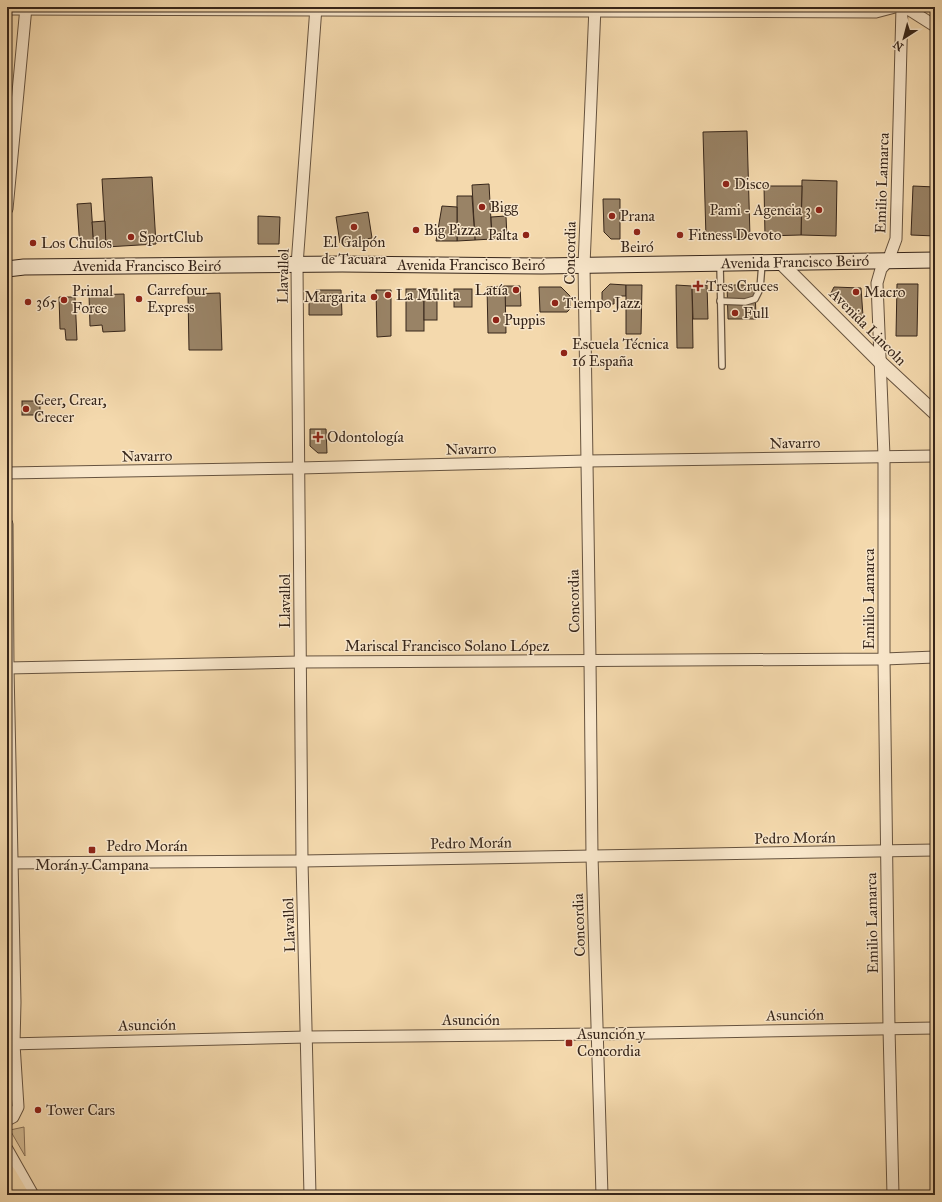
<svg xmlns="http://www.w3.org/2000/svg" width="942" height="1202" viewBox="0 0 942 1202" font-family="'IM FELL Great Primer',serif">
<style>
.green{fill:#d4bb94;stroke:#867057}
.building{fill:#998366;stroke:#37261a}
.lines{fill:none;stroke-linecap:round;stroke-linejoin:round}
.service-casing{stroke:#66533f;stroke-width:8}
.minor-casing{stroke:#66533f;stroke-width:13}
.tertiary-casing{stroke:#66533f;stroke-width:15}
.secondary-casing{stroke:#37261a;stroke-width:17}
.primary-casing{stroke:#37261a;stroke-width:19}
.service{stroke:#f8e6ca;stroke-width:5.5}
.minor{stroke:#f8e6ca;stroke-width:11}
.tertiary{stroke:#f8e6ca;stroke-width:13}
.secondary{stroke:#f8e6ca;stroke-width:15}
.primary{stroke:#f4d9ad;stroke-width:17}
.poi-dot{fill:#8f2418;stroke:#f8e6ca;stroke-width:1.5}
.labels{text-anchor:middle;stroke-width:3;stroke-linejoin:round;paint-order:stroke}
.street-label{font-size:15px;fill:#37261a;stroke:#f8e6ca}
.poi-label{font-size:15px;fill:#37261a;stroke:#f8e6ca;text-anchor:start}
</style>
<rect width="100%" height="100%" fill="#f4d9ad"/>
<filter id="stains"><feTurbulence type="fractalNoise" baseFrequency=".005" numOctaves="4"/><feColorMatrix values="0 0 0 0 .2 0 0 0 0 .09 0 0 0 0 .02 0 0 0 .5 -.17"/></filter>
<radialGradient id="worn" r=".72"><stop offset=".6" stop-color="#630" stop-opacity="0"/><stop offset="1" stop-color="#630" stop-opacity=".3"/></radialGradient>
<path class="green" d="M24,1127L25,1156L10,1130Z"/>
<g class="building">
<path d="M747,131L750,237L706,238L703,132Z"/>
<path d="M152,177L156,244L106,247L102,179Z"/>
<path d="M802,180L837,181L836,236L801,235Z"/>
<path d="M489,184L492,239L475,240L472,185Z"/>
<path d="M764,186H802L801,235L765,236Z"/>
<path d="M913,186L935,187V236L911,235Z"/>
<path d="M457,196H472L475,240L457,241Z"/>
<path d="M603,199H620V239H611L604,232Z"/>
<path d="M91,203L94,248L80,249L77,204Z"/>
<path d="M442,206L457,207V241H436Z"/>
<path d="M368,212L372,238L340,243L336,217Z"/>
<path d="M258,216L280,217L279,244H258Z"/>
<path d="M506,216L507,238L492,239L491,217Z"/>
<path d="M105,221L106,247L94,248L92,222Z"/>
<path d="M610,284L626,285V296H614V304H602V292Z"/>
<path d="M897,284H918L917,336H896Z"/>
<path d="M626,285H642L641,334H626Z"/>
<path d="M676,285L692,286L693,348H677Z"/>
<path d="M707,285L708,319H693L692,286Z"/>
<path d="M727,285H755L756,319H728Z"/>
<path d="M505,286H520L521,306H505Z"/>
<path d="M505,286L506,333H488L487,287Z"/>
<path d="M539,287H561L570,296V309L567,312H540Z"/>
<path d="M834,287L861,288L863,316L857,319L831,293Z"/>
<rect x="406" y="289" width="18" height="42"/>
<rect x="424" y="289" width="13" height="31"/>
<rect x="454" y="289" width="18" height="18"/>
<path d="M316,290H341L342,315H309V301Z"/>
<path d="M376,290H391V336L377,337Z"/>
<path d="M220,293L222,350H189L188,294Z"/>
<path d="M124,294L125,331L103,332L102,325L90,326L89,295Z"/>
<path d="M59,297H75L77,340H66L65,329H60Z"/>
<rect x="22" y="401" width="18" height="14"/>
<path d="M310,429H326L327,453H318L310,446Z"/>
</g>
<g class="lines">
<defs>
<g id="service">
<path d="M720,264L722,366"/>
<path d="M720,301L745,302L755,299L760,289L762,263"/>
</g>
<g id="minor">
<path d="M595,7L584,265L590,660L592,856L602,1195"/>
<path d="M905,7L935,26"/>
<path d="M7,9L876,12L895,7"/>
<path d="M7,209L26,7"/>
<path d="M7,473L299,468L586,461L935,456"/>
<path d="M7,524L8,668L15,1002L14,1044L18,1107L13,1117L7,1120"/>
<path d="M7,668L300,662L884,659L935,657"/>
<path d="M7,863L302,861L935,850"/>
<path d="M7,1044L307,1037L597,1034L935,1028"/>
<path d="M7,1149L33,1195"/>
<path d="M310,1195L302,861L297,265L316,7"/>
<path d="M893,1195L889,1028L884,659V456L877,283L881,269L888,261L896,239L902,7"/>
</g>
<path id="tertiary" d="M780,262L880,362L935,413"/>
<path id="secondary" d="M7,269L24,267L342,264L542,266L935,260"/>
<path id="primary" d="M7,1173L20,1195"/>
</defs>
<use href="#service" class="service-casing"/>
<use href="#minor" class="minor-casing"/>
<use href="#tertiary" class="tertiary-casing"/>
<use href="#secondary" class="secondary-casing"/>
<use href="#primary" class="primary-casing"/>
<use href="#service" class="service"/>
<use href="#minor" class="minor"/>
<use href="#tertiary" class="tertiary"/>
<use href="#secondary" class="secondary"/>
<use href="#primary" class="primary"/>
</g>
<g class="poi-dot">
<circle cx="726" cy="184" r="4"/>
<circle cx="482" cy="207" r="4"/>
<circle cx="819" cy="210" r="4"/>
<circle cx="612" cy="216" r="4"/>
<circle cx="354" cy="227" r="4"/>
<circle cx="416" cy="230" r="4"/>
<circle cx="637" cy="232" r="4"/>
<circle cx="526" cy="235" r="4"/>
<circle cx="680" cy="235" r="4"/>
<circle cx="131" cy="237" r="4"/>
<circle cx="33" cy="243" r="4"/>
<path d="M696 280h4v4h4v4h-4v4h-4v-4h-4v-4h4z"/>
<circle cx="516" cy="290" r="4"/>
<circle cx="856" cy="292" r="4"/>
<circle cx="388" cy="295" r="4"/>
<circle cx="374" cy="297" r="4"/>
<circle cx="139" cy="299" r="4"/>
<circle cx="64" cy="300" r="4"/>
<circle cx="28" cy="302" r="4"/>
<circle cx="555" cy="303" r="4"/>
<circle cx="735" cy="313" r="4"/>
<circle cx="496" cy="320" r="4"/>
<circle cx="564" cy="353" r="4"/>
<circle cx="26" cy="409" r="4"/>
<path d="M316 431h4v4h4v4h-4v4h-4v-4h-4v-4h4z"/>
<rect x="88" y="846" width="8" height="8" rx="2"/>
<rect x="565" y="1039" width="8" height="8" rx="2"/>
<circle cx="38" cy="1110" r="4"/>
</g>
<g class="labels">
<g class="street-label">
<text transform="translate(882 183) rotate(-88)" y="5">Emilio Lamarca</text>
<text transform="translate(570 253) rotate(-89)" y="5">Concordia</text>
<text transform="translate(795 262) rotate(-1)" y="5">Avenida Francisco Beiró</text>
<text x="471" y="270">Avenida Francisco Beiró</text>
<text x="147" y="271">Avenida Francisco Beiró</text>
<text transform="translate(283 276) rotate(-89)" y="5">Llavallol</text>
<text transform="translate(868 327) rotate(45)" y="5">Avenida Lincoln</text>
<text transform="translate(795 443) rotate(-1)" y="5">Navarro</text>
<text transform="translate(471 449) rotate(-1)" y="5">Navarro</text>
<text transform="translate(147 456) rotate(-1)" y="5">Navarro</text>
<text transform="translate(869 599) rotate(-90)" y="5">Emilio Lamarca</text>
<text transform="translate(285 601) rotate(-90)" y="5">Llavallol</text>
<text transform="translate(574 601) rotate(-91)" y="5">Concordia</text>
<text x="447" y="651">Mariscal Francisco Solano López</text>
<text transform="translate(795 838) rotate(-1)" y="5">Pedro Morán</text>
<text transform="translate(471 843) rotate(-1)" y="5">Pedro Morán</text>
<text x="147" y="851">Pedro Morán</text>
<text transform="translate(872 923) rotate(-91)" y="5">Emilio Lamarca</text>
<text transform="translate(289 925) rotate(-92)" y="5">Llavallol</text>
<text transform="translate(579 925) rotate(-92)" y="5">Concordia</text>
<text transform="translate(795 1015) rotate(-1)" y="5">Asunción</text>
<text x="471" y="1025">Asunción</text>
<text transform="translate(147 1025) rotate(-1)" y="5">Asunción</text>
</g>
<g class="poi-label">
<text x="734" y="189">Disco</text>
<text x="490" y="212">Bigg</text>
<text x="811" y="215" text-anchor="end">Pami - Agencia 3</text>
<text x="620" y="221">Prana</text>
<text x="424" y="235">Big Pizza</text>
<text x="518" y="240" text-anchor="end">Palta</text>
<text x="688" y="240">Fitness Devoto</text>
<text x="139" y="242">SportClub</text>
<text x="354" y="247" text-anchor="middle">El Galpón<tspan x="354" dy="17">de Tacuara</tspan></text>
<text x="41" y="248">Los Chulos</text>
<text x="637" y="252" text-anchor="middle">Beiró</text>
<text x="706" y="291">Tres Cruces</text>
<text x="147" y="295">Carrefour<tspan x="147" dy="17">Express</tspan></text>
<text x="508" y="295" text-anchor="end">Latía</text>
<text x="72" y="296">Primal<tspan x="72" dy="17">Force</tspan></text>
<text x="864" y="297">Macro</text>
<text x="396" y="300">La Mulita</text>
<text x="366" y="302" text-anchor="end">Margarita</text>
<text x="36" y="307">365</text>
<text x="563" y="308">Tiempo Jazz</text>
<text x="743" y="318">Full</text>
<text x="504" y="325">Puppis</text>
<text x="572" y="349">Escuela Técnica<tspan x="572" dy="17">16 España</tspan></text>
<text x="34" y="405">Ceer, Crear,<tspan x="34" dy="17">Crecer</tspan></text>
<text x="327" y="442">Odontología</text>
<text x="92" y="870" text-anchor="middle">Morán y Campana</text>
<text x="577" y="1039">Asunción y<tspan x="577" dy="17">Concordia</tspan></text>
<text x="46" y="1115">Tower Cars</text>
</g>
</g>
<rect width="942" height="1202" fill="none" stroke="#f4d9ad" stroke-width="24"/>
<rect x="8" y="8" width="926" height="1186" fill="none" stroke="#37261a" stroke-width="2"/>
<rect x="12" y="12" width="918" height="1178" fill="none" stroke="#37261a"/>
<g transform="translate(904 38) rotate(216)" stroke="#f8e6ca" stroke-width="3" paint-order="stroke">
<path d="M0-3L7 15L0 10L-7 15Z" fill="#37261a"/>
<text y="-6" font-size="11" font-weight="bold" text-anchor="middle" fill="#37261a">N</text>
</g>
<rect width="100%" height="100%" filter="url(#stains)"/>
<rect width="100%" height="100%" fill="url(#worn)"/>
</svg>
